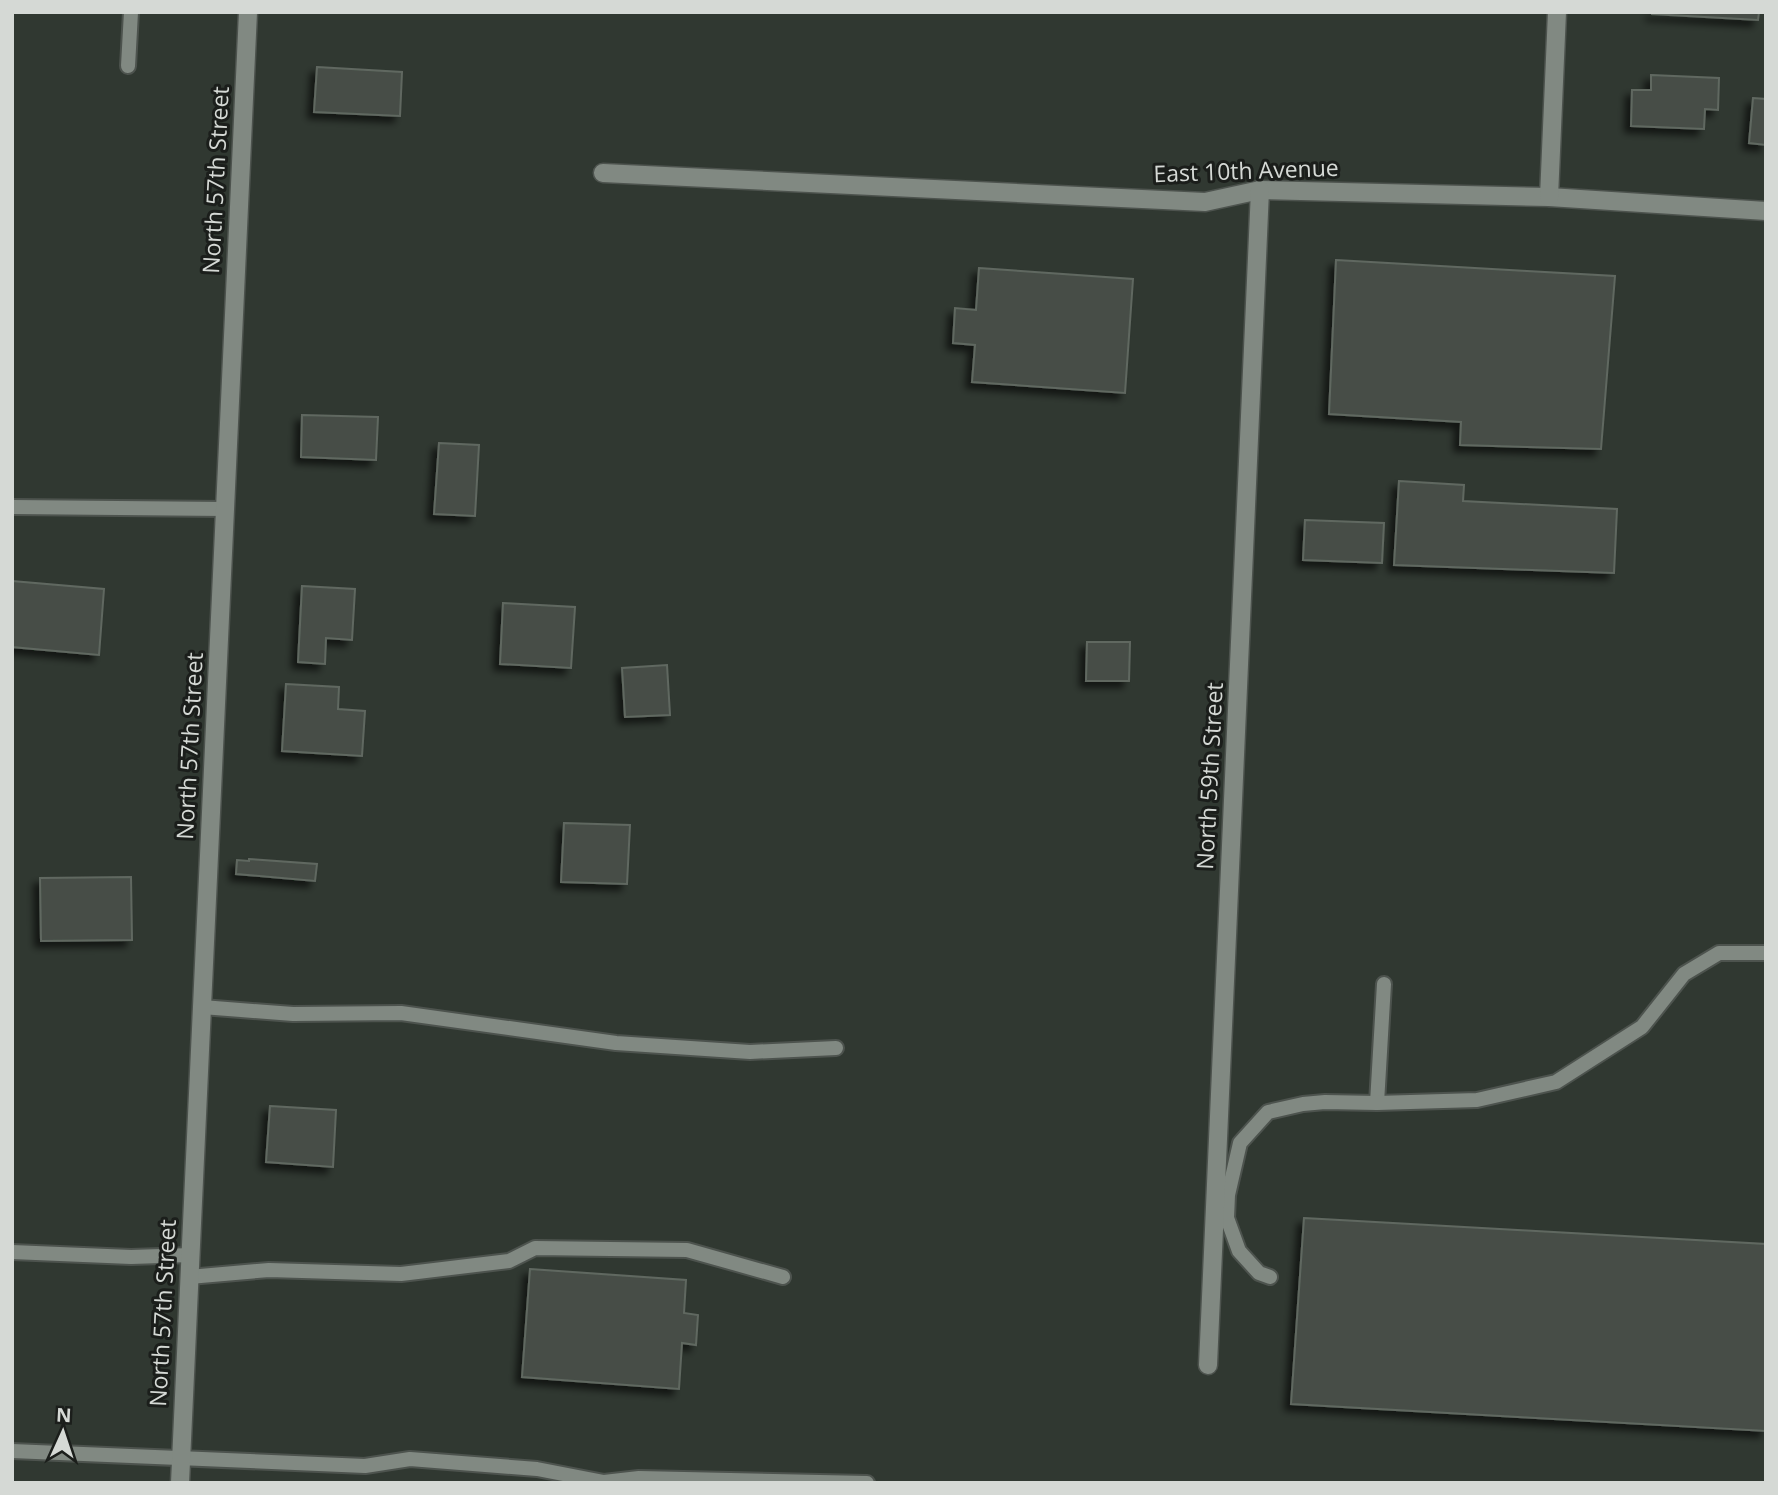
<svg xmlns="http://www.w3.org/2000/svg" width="1778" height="1495" viewBox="0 0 1778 1495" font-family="'Open Sans',sans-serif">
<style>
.building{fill:#464e47;stroke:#606861;stroke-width:2;filter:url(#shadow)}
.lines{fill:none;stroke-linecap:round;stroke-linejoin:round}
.lane-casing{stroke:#4d534e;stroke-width:18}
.street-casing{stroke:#4d534e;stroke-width:21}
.lane{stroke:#818982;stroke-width:14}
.street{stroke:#818982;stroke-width:18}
.labels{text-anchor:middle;stroke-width:6;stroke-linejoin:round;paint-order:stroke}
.street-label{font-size:23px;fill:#d5d9d5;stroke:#1b1e1b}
</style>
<defs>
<filter id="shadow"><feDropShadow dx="-6" dy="6" stdDeviation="3.5" flood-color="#0009"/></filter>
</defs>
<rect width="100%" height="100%" fill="#303831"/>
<g class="building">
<path d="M1652,12H1759L1758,20L1652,14Z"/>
<path d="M317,67L402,72L400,116L314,112Z"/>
<path d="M1651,75L1719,78L1718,110L1705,109L1704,129L1631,126L1632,90H1651Z"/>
<path d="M1753,98L1766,99V145L1749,143Z"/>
<path d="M1336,260L1615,276L1601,449L1460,445L1461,422L1329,414Z"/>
<path d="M979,268L1133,279L1125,393L972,382L975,345L953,343L955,308L976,310Z"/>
<path d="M302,415L378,417L376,460L301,457Z"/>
<path d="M439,443L479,445L475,516L434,514Z"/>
<path d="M1399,481L1464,485L1463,501L1617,509L1614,573L1394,565Z"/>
<path d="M1305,520L1384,523L1382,563L1303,560Z"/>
<path d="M12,581L104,589L99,655L12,647Z"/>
<path d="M302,586L355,589L352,640L326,638L325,664L298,662Z"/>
<path d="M503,603L575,607L571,668L500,664Z"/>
<path d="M1087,642H1130L1129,681H1086Z"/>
<path d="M667,665L670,715L625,717L622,668Z"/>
<path d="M286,684L339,687L338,709L365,711L362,756L282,751Z"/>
<path d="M564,823L630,825L627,884L561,882Z"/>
<path d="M249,859L317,864L315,881L236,874L237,860L249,861Z"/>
<path d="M131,877L132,940L41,941L40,878Z"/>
<path d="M270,1106L336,1110L333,1167L266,1162Z"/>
<path d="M1304,1218L1766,1244V1431L1291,1404Z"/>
<path d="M530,1269L686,1280L684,1313L698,1315L696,1345L682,1343L679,1389L522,1377Z"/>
</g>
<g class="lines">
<defs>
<g id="lane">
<path d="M128,66L131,12"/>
<path d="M12,507L225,509"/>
<path d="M202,1007L293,1014L401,1013L616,1043L750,1052L836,1048"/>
<path d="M1377,1103L1384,984"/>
<path d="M12,1252L131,1257L191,1255"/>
<path d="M189,1277L269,1270L401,1274L509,1261L535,1248L687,1250L783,1277"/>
<path d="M1270,1277L1259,1273L1239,1251L1227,1218L1228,1195L1240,1143L1268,1112L1303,1104L1325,1102L1377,1103L1477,1100L1556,1082L1642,1027L1684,974L1719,953H1766"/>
<path d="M12,1451L365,1466L410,1459L537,1469L604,1482L639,1478L867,1483"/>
</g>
<g id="street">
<path d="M603,173L1205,202L1260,190L1549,197L1766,211"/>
<path d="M1549,197L1557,12"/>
<path d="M1208,1365L1260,190"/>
<path d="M180,1483L248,12"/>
</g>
</defs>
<use href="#lane" class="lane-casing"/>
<use href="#street" class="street-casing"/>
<use href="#lane" class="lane"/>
<use href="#street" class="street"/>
</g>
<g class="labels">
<g class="street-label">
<text transform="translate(1246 171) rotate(-2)" y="8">East 10th Avenue</text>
<text transform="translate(216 180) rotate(-87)" y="8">North 57th Street</text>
<text transform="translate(190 746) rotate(-87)" y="8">North 57th Street</text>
<text transform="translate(1210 776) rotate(-87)" y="8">North 59th Street</text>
<text transform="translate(163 1313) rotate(-87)" y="8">North 57th Street</text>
</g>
</g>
<rect width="1778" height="1495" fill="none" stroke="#d5d9d5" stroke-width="28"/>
<g transform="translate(63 1432) rotate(3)" stroke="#1b1e1b" stroke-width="5" paint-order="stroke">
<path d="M0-5L12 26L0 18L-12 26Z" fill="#d5d9d5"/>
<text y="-10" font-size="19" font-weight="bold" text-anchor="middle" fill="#d5d9d5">N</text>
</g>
</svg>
